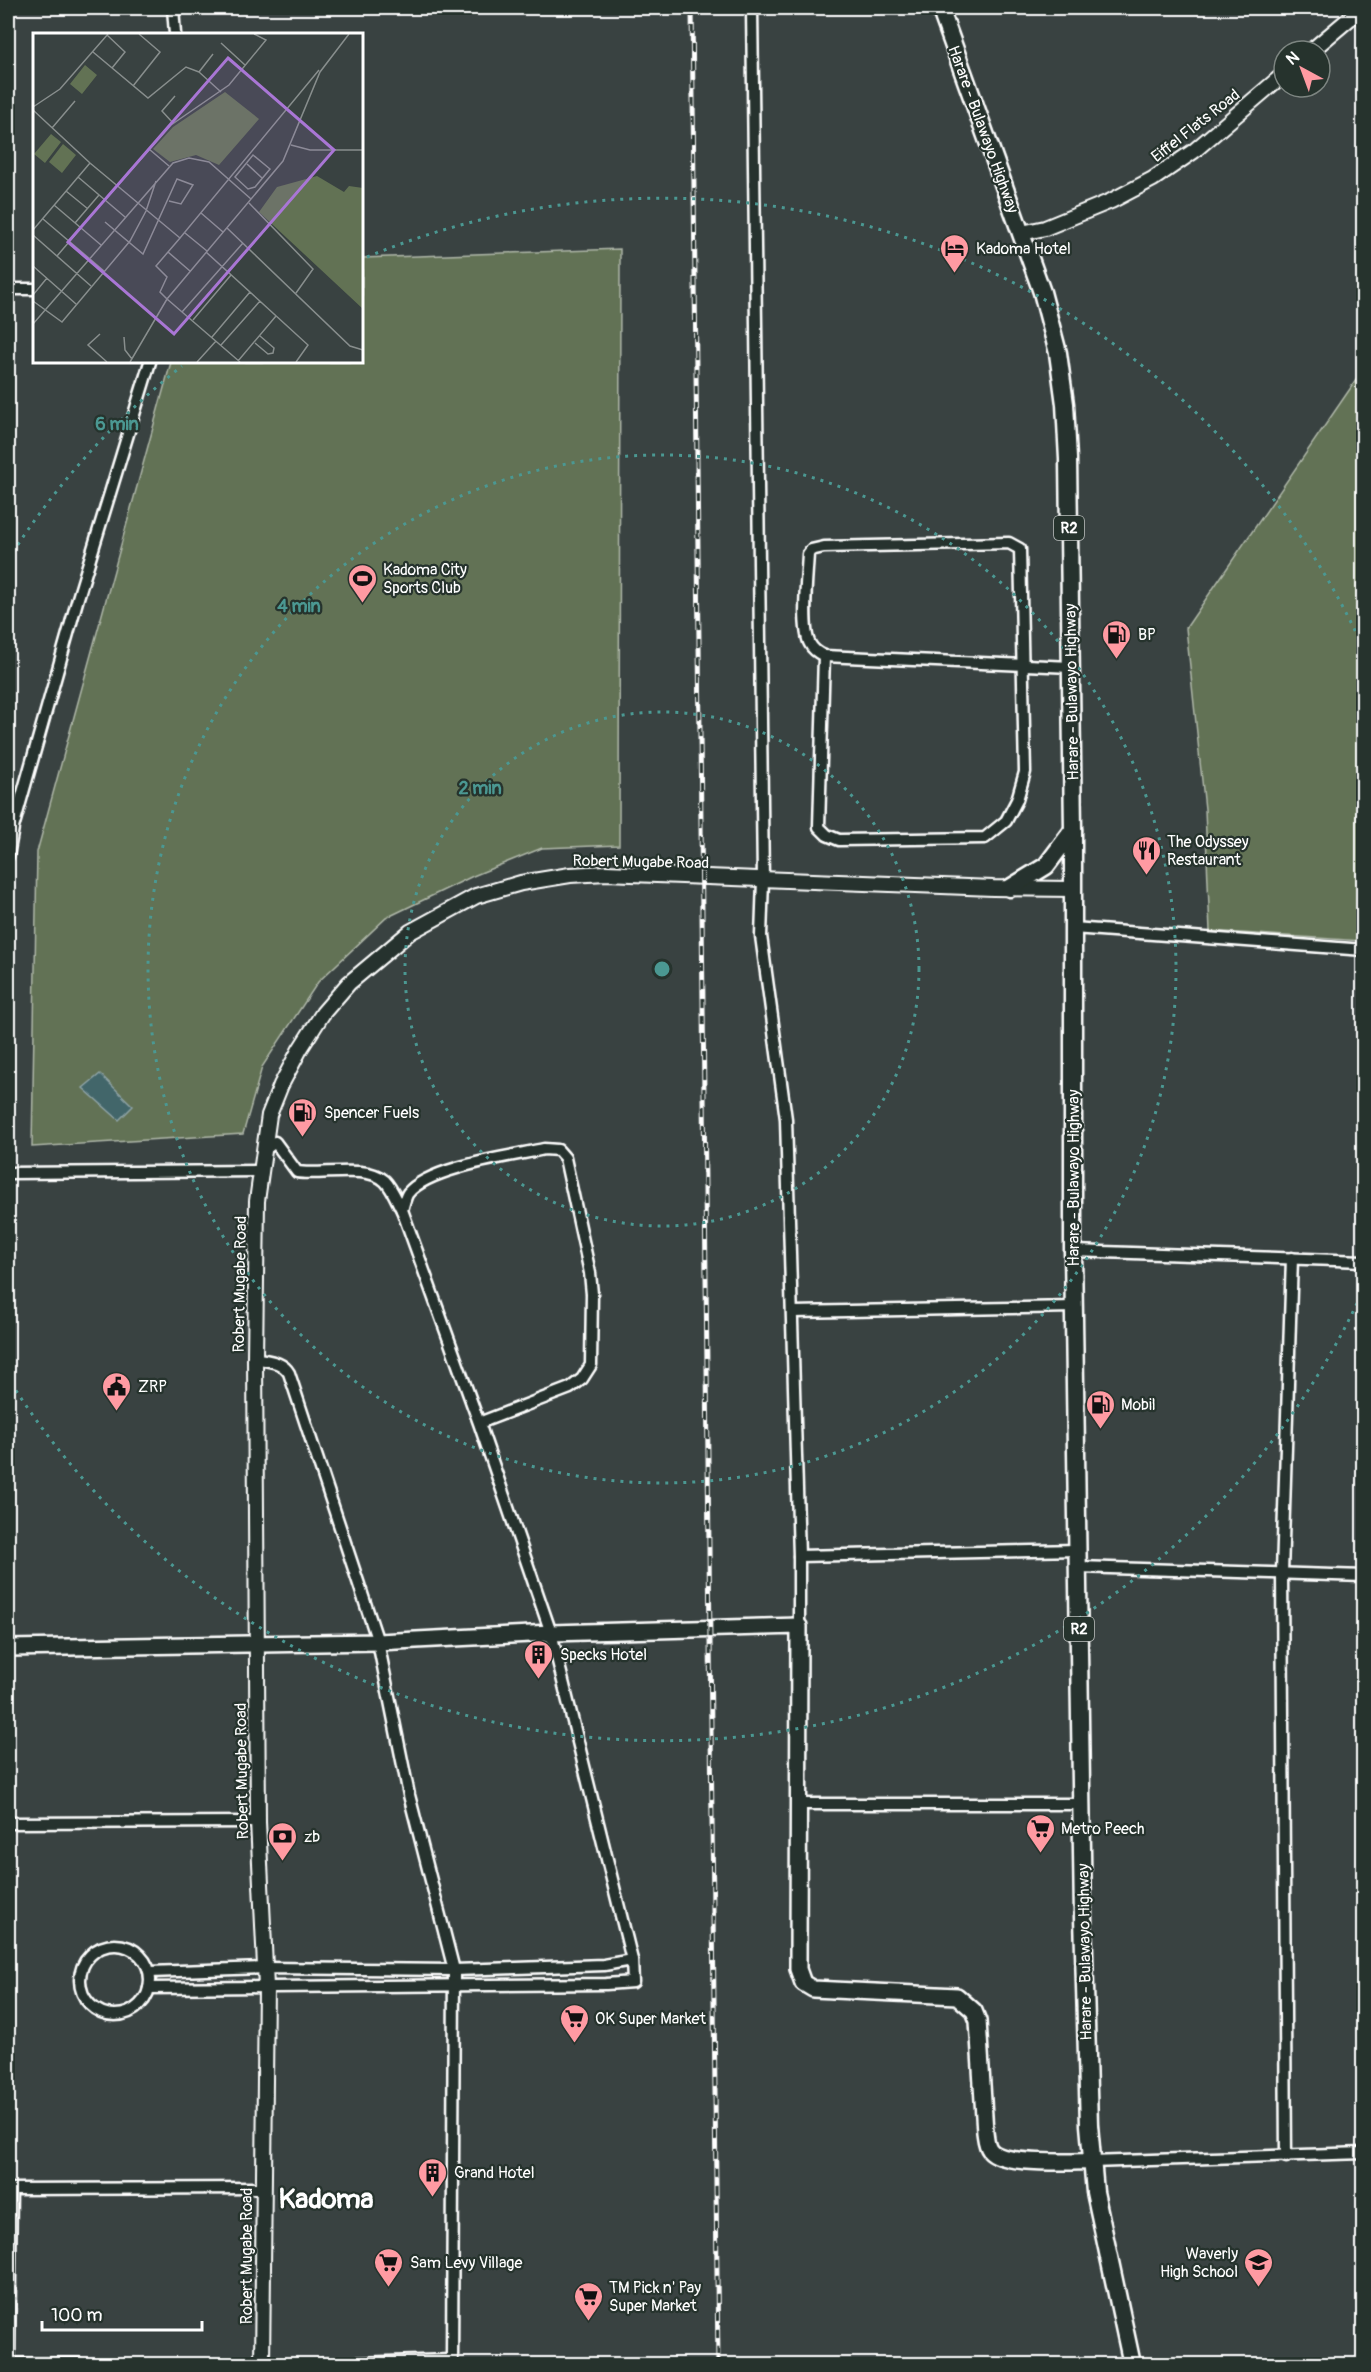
<svg xmlns="http://www.w3.org/2000/svg" width="1371" height="2372" viewBox="0 0 1371 2372" font-family="Pangolin,sans-serif">
<style>
.green{fill:#627254;stroke:#b0b8aa;stroke-width:1.5}
.water{fill:#43666a;stroke:#8ea3a6;stroke-width:1.5}
.lines{fill:none;stroke-linecap:round;stroke-linejoin:round}
.minor-casing{stroke:#fff;stroke-width:15}
.tertiary-casing{stroke:#fff;stroke-width:18}
.secondary-casing{stroke:#fff;stroke-width:20}
.trunk-casing{stroke:#fff;stroke-width:21}
.minor{stroke:#26332d;stroke-width:10}
.tertiary{stroke:#26332d;stroke-width:14}
.secondary{stroke:#26332d;stroke-width:15}
.trunk{stroke:#26332d;stroke-width:16}
.rail-casing{stroke:#fff;stroke-width:5}
.rail{stroke:#26332d;stroke-width:3;stroke-dasharray:9;stroke-linecap:butt}
.ring{fill:none;stroke:#4b9892;stroke-width:3;stroke-dasharray:3 6}
.labels{text-anchor:middle;stroke-width:4.5;stroke-linejoin:round;paint-order:stroke}
.shield{fill:#26332d;stroke:#bec2c0;stroke-width:1.5}
.shield-label{font-size:15px;font-weight:bold;fill:#fff}
.street-label{font-size:16px;fill:#fff;stroke:#26332d}
.poi-label{font-size:16px;fill:#fff;stroke:#26332d;text-anchor:start}
.town-label{font-size:28px;font-weight:bold;fill:#fff;stroke:#26332d}
.inset-road{fill:none;stroke:#888e8d;stroke-width:1.5}
.view{fill:#a976d5;fill-opacity:0.15;stroke:#a976d5;stroke-width:3}
.inset-edge{fill:none;stroke:#fff;stroke-width:3}
.centre{fill:#4b9892;stroke:#26332d;stroke-width:3}
.ring-label{font-size:18px;text-anchor:middle;font-weight:bold;fill:#4b9892;stroke:#26332d;stroke-width:4.5;stroke-linejoin:round;paint-order:stroke}
</style>
<rect width="100%" height="100%" fill="#394241"/>
<filter id="ink" filterUnits="userSpaceOnUse"><feTurbulence type="fractalNoise" baseFrequency=".0167" numOctaves="2"/><feDisplacementMap in="SourceGraphic" scale="12" xChannelSelector="R" yChannelSelector="G"/><feConvolveMatrix kernelMatrix="1 2 1 2 8 2 1 2 1" color-interpolation-filters="sRGB"/></filter>
<g filter="url(#ink)">
<g class="green">
<path d="M620,249L619,845L542,848L473,876L386,918L318,982L262,1067L243,1134L32,1147L37,852L171,362H362V258Z"/>
<path d="M1363,370V941L1210,931L1205,809L1186,628Z"/>
</g>
<path class="water" d="M100,1074L133,1106L119,1120L83,1088Z"/>
<g class="lines">
<defs>
<g id="minor">
<path d="M173,8L175,34"/>
<path d="M752,8L763,880L761,936L786,1119L799,1556V1626"/>
<path d="M8,289H34"/>
<path d="M1009,543L1020,549L1025,772L1017,800L1006,821L985,838L839,840L827,835L819,827L824,656C818,653 813,650 810,644C801,629 807,574 808,554L811,550L824,547Z"/>
<path d="M824,656L1071,667"/>
<path d="M8,856L13,828L78,598L150,362"/>
<path d="M1073,928L1364,950"/>
<path d="M263,1151L275,1142L297,1172C321,1176 367,1164 385,1181C392,1188 397,1201 402,1210"/>
<path d="M8,1173L260,1171"/>
<path d="M1073,1251L1364,1261"/>
<path d="M793,1312L1074,1307"/>
<path d="M255,1358C267,1361 282,1361 289,1373L378,1642L409,1795L454,1970L452,2364"/>
<path d="M799,1556L1077,1550"/>
<path d="M1078,1567L1364,1576"/>
<path d="M800,1804H1082"/>
<path d="M8,1823L258,1822"/>
<circle cx="115" cy="1980" r="35"/>
<path d="M150,1972L266,1968L454,1970L604,1965L632,1960"/>
<path d="M149,1988L606,1984L633,1982L632,1960L551,1633L479,1423L402,1210C404,1204 405,1197 408,1193C429,1167 512,1156 544,1149L558,1150L565,1158L590,1273L592,1294L591,1365L582,1379L570,1388L479,1423"/>
<path d="M1286,2157L1282,1573L1292,1258"/>
<path d="M1091,2162L1364,2153"/>
<path d="M8,2189L263,2188"/>
<path d="M8,2364H80"/>
<path d="M9,2364L11,2189"/>
<path d="M323,2364L451,2360"/>
</g>
<g id="tertiary">
<path d="M1311,51L1362,8"/>
<path d="M1022,233L1045,228L1111,201L1153,179L1194,151L1284,74"/>
<path d="M262,2364L266,1987L258,1822L255,1358L257,1201L269,1115L281,1085L300,1049L323,1013L349,983L410,932L476,896L521,883L570,875L606,873L993,888L1073,889"/>
</g>
<path id="secondary" d="M8,1648L378,1642L551,1633L799,1626L798,1969L803,1983L813,1989L957,1996L974,2011L978,2021L985,2132C986,2138 986,2145 990,2150C1003,2166 1069,2161 1091,2162"/>
<g id="trunk">
<path d="M940,8L1042,292L1058,353L1065,404L1068,459L1073,830V1251L1083,1917L1089,2125L1095,2192L1132,2364"/>
<path d="M1010,888L1046,866L1073,830"/>
</g>
</defs>
<use href="#minor" class="minor-casing"/>
<use href="#tertiary" class="tertiary-casing"/>
<use href="#secondary" class="secondary-casing"/>
<use href="#trunk" class="trunk-casing"/>
<use href="#minor" class="minor"/>
<use href="#tertiary" class="tertiary"/>
<use href="#secondary" class="secondary"/>
<use href="#trunk" class="trunk"/>
<defs>
<path id="rail" d="M692,8L718,2364"/>
</defs>
<use href="#rail" class="rail-casing"/>
<use href="#rail" class="rail"/>
</g>
</g>
<g class="ring">
<circle cx="662" cy="969" r="257"/>
<circle cx="662" cy="969" r="514"/>
<path d="M1361 1295A771 771 0 0 1 8 1378M8 560A771 771 0 0 1 182 366M367 257A771 771 0 0 1 1361 643"/>
</g>
<defs>
<symbol id="hotel-pin" viewBox="-11 -11 22 30"><path d="M0 17L-7.5 6A9.5 9.5 0 1 1 7.5 6Z" fill="#ff9aa2" stroke="#26332d"/><path d="M-6-4.5h1.5V1H6V5H4.5V3h-9V5H-6ZM-4 0a1.8 1.8 0 1 1 3.6 0ZM.5 0V-2.5h3Q6-2.5 6 0Z" fill="#111"/></symbol>
<symbol id="stadium-pin" viewBox="-11 -11 22 30"><path d="M0 17L-7.5 6A9.5 9.5 0 1 1 7.5 6Z" fill="#ff9aa2" stroke="#26332d"/><path d="M0-5a6.5 5 0 1 0 0 10a6.5 5 0 1 0 0-10ZM-3.5-1.8h7v3.6h-7Z" fill="#111"/></symbol>
<symbol id="fuel-pin" viewBox="-11 -11 22 30"><path d="M0 17L-7.5 6A9.5 9.5 0 1 1 7.5 6Z" fill="#ff9aa2" stroke="#26332d"/><path d="M-5.5-6h7V0h2V4h1.3V-2.5L3-4.5l.8-.8L6-3V5H2.5V1h-1V6h-7ZM-4.2-4.7v3.2H.2V-4.7Z" fill="#111"/></symbol>
<symbol id="restaurant-pin" viewBox="-11 -11 22 30"><path d="M0 17L-7.5 6A9.5 9.5 0 1 1 7.5 6Z" fill="#ff9aa2" stroke="#26332d"/><path d="M-5-6h1v4h1v-4h1v4h1v-4h1v5L-1.5 .5V6h-2V.5L-5-1ZM5-6V6H3V1.5H1.5Q1.5-4 5-6Z" fill="#111"/></symbol>
<symbol id="civic-pin" viewBox="-11 -11 22 30"><path d="M0 17L-7.5 6A9.5 9.5 0 1 1 7.5 6Z" fill="#ff9aa2" stroke="#26332d"/><path d="M-.6-6.5H3V-4.5H.6V-3L4-1V1h2V6H-6V1h2V-1L-.6-3ZM-1.2 2.5V6h2.4V2.5Z" fill="#111"/></symbol>
<symbol id="building-pin" viewBox="-11 -11 22 30"><path d="M0 17L-7.5 6A9.5 9.5 0 1 1 7.5 6Z" fill="#ff9aa2" stroke="#26332d"/><path d="M-4-6H4V6H1V3H-1V6H-4ZM-2.5-4.3h1.7v1.8h-1.7ZM.8-4.3h1.7v1.8H.8ZM-2.5-1h1.7V.8h-1.7ZM.8-1h1.7V.8H.8Z" fill="#111"/></symbol>
<symbol id="supermarket-pin" viewBox="-11 -11 22 30"><path d="M0 17L-7.5 6A9.5 9.5 0 1 1 7.5 6Z" fill="#ff9aa2" stroke="#26332d"/><path d="M-6-5.5h2.5l.6 2H6L4.5 2H-2.5L-4.4-4H-6ZM-1.5 3.2a1.3 1.3 0 1 0 .1 0ZM3 3.2a1.3 1.3 0 1 0 .1 0Z" fill="#111"/></symbol>
<symbol id="bank-pin" viewBox="-11 -11 22 30"><path d="M0 17L-7.5 6A9.5 9.5 0 1 1 7.5 6Z" fill="#ff9aa2" stroke="#26332d"/><path d="M-6-4H6V4H-6ZM0-2.3a2.3 2.3 0 1 0 0 4.6a2.3 2.3 0 1 0 0-4.6Z" fill="#111"/></symbol>
<symbol id="school-pin" viewBox="-11 -11 22 30"><path d="M0 17L-7.5 6A9.5 9.5 0 1 1 7.5 6Z" fill="#ff9aa2" stroke="#26332d"/><path d="M0-5L7-2L0 1L-7-2ZM-4 1L0 2.5L4 1V4Q0 6-4 4Z" fill="#111"/></symbol>
</defs>
<g fill-rule="evenodd">
<use href="#hotel-pin" x="938" y="232" width="33" height="45"/>
<use href="#stadium-pin" x="346" y="562" width="33" height="45"/>
<use href="#fuel-pin" x="1100" y="618" width="33" height="45"/>
<use href="#restaurant-pin" x="1130" y="834" width="33" height="45"/>
<use href="#fuel-pin" x="286" y="1096" width="33" height="45"/>
<use href="#civic-pin" x="100" y="1370" width="33" height="45"/>
<use href="#fuel-pin" x="1084" y="1388" width="33" height="45"/>
<use href="#building-pin" x="522" y="1638" width="33" height="45"/>
<use href="#supermarket-pin" x="1024" y="1812" width="33" height="45"/>
<use href="#bank-pin" x="266" y="1820" width="33" height="45"/>
<use href="#supermarket-pin" x="558" y="2002" width="33" height="45"/>
<use href="#building-pin" x="416" y="2156" width="33" height="45"/>
<use href="#supermarket-pin" x="372" y="2246" width="33" height="45"/>
<use href="#school-pin" x="1242" y="2246" width="33" height="45"/>
<use href="#supermarket-pin" x="572" y="2280" width="33" height="45"/>
</g>
<g class="labels">
<g class="shield">
<rect x="1054" y="516" width="30" height="24" rx="4.5"/>
<rect x="1064" y="1617" width="30" height="24" rx="4.5"/>
</g>
<g class="shield-label">
<text x="1069" y="533">R2</text>
<text x="1079" y="1634">R2</text>
</g>
<g class="street-label">
<text transform="translate(1195 125) rotate(-38)" y="6">Eiffel Flats Road</text>
<text transform="translate(984 129) rotate(70)" y="6">Harare - Bulawayo Highway</text>
<text transform="translate(1071 692) rotate(-91)" y="6">Harare - Bulawayo Highway</text>
<text transform="translate(641 861) rotate(1)" y="6">Robert Mugabe Road</text>
<text transform="translate(1073 1178) rotate(-90)" y="6">Harare - Bulawayo Highway</text>
<text transform="translate(239 1284) rotate(-89)" y="6">Robert Mugabe Road</text>
<text transform="translate(241 1771) rotate(-91)" y="6">Robert Mugabe Road</text>
<text transform="translate(1084 1952) rotate(-91)" y="6">Harare - Bulawayo Highway</text>
<text transform="translate(246 2256) rotate(-90)" y="6">Robert Mugabe Road</text>
</g>
<g class="poi-label">
<text x="976" y="254">Kadoma Hotel</text>
<text x="383" y="575">Kadoma City<tspan x="383" dy="18">Sports Club</tspan></text>
<text x="1138" y="640">BP</text>
<text x="1167" y="847">The Odyssey<tspan x="1167" dy="18">Restaurant</tspan></text>
<text x="324" y="1118">Spencer Fuels</text>
<text x="138" y="1392">ZRP</text>
<text x="1121" y="1410">Mobil</text>
<text x="560" y="1660">Specks Hotel</text>
<text x="1061" y="1834">Metro Peech</text>
<text x="304" y="1842">zb</text>
<text x="595" y="2024">OK Super Market</text>
<text x="454" y="2178">Grand Hotel</text>
<text x="1238" y="2259" text-anchor="end">Waverly<tspan x="1238" dy="18">High School</tspan></text>
<text x="410" y="2268">Sam Levy Village</text>
<text x="609" y="2293">TM Pick n' Pay<tspan x="609" dy="18">Super Market</tspan></text>
</g>
<g class="town-label">
<text x="326" y="2208">Kadoma</text>
</g>
</g>
<g transform="translate(33 33)">
<rect width="330" height="330" fill="#394241"/>
<path d="M52,32L64,42L49,61L37,51ZM192,59L226,86L186,132L163,122L137,129L120,116L140,94ZM18,101L28,109L12,130L1,121ZM30,111L43,122L29,140L16,129ZM284,143L311,159L316,153L330,155V276L226,179L244,154Z" fill="#627254"/>
<path class="inset-road" d="M74,2L92,19L79,35M188,10L212,32M60,19L115,65L153,34L166,39M180,21L166,39L188,59M100,53L127,19L106,1M0,74L27,56L75,1M0,77L57,130L147,205L123,233L134,244L127,259L134,266M140,90L129,78L142,63M19,95L42,68M258,112L277,117H330M116,116L136,133M220,122L237,136L222,154L215,156L202,144ZM214,131L229,145M45,144L92,184M33,158L55,176M72,167L138,92L196,52L233,7L221,1M216,170L280,236L263,260M21,172L68,212M168,180L190,199M10,186L71,238M72,189L110,221L144,146L160,152L148,171L136,168M42,190L66,162M194,195L317,313L330,317M0,197L57,130M152,200L174,218M0,202L58,253M147,205L286,37M135,219L157,238M173,219L275,312L263,329M24,223L48,195M0,233L43,271M0,262L14,245M134,266L207,329M0,268L29,289L97,208L113,178L123,148M149,279L210,210M160,287L198,242M0,291L140,130L156,125L176,129L218,166M67,301L55,312L74,329M91,304L92,317L99,326M179,304L217,259M222,310L235,321L240,320L241,315L227,303M188,312L227,268M205,328L243,283M97,329L134,266L250,128L287,39L316,1M164,329L183,308"/>
<path class="view" d="M195,25L301,117L141,301L35,209Z"/>
<rect width="330" height="330" class="inset-edge"/>
</g>
<circle cx="662" cy="969" r="9" class="centre"/>
<g class="ring-label">
<text x="117" y="430">6 min</text>
<text x="299" y="612">4 min</text>
<text x="480" y="794">2 min</text>
</g>
<rect width="1371" height="2372" fill="none" stroke="#26332d" stroke-width="30"/>
<rect x="15" y="15" width="1341" height="2342" fill="none" stroke="#fff" stroke-width="2" filter="url(#ink)"/>
<g transform="translate(1302 69) rotate(319)"><circle r="28" fill="#26332d" stroke="#7d8581" stroke-width="1.5"/>
<path d="M0-4.5L10 22L0 15L-10 22Z" fill="#ff9aa2"/>
<text y="-9" font-size="16" font-weight="bold" text-anchor="middle" fill="#ffffff">N</text>
</g>
<path d="M42 2321v9h160v-9" fill="none" stroke="#ffffff" stroke-width="3"/>
<text x="51" y="2321" font-size="18" fill="#ffffff" stroke="#26332d" stroke-width="4.5" paint-order="stroke">100 m</text>
</svg>
